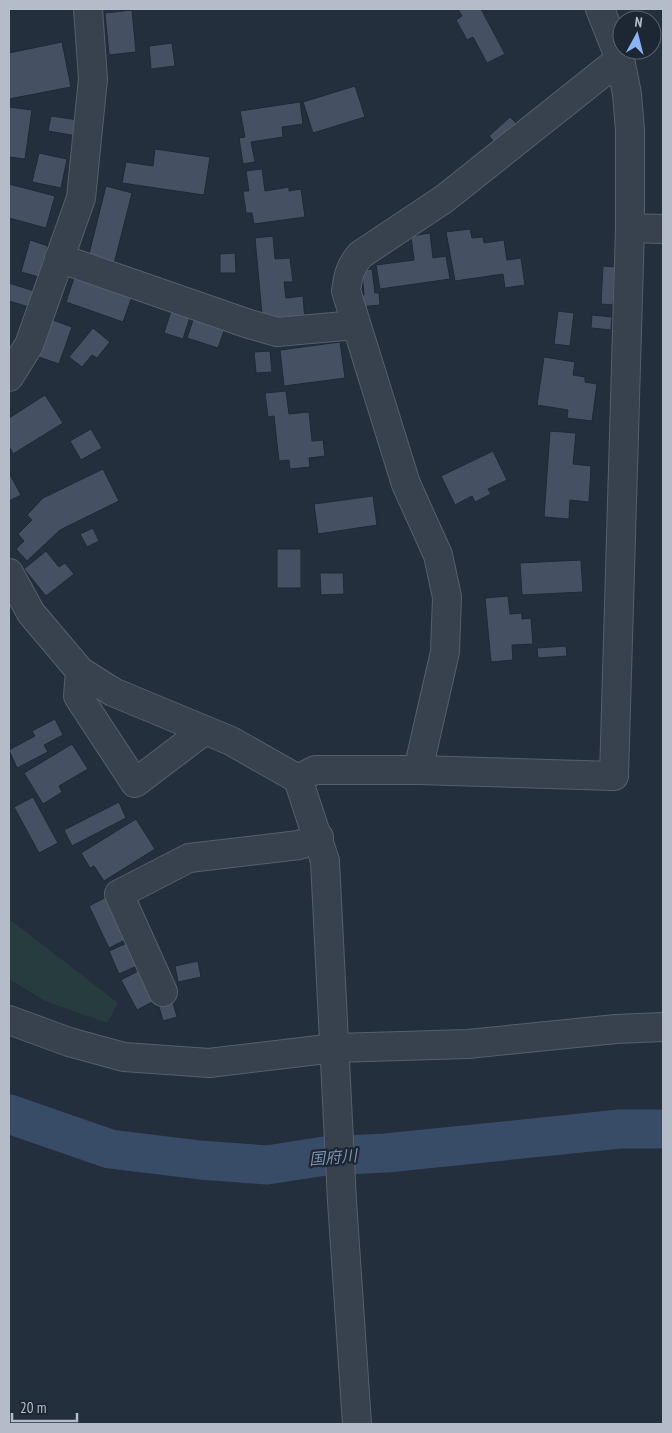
<svg xmlns="http://www.w3.org/2000/svg" width="672" height="1433" viewBox="0 0 672 1433" font-family="'PT Sans Narrow','Noto Sans JP',sans-serif">
<style>
.green{fill:#263c3f}
.lines{fill:none;stroke-linecap:round;stroke-linejoin:round}
.river{stroke:#394c67;stroke-width:39}
.building{fill:#455162;stroke:#1f2835}
.minor-casing{stroke:#565f6c;stroke-width:30}
.minor{stroke:#38414e;stroke-width:28}
.labels{text-anchor:middle;stroke-width:4.5;stroke-linejoin:round;paint-order:stroke}
.water-label{font-size:16px;font-style:italic;fill:#7c92b1;stroke:#1d2633}
</style>
<rect width="100%" height="100%" fill="#242f3e"/>
<path class="green" d="M9,919L118,1003L107,1023L45,1001L9,979Z"/>
<g class="lines">
<path class="river" d="M9,1114L110,1149L200,1160L267,1165L325,1156L386,1153L620,1129H663"/>
</g>
<g class="building">
<path d="M458,9H481L505,54L487,63L473,37L467,40L456,20L462,16Z"/>
<path d="M132,10L136,52L109,55L105,13Z"/>
<path d="M62,42L71,87L9,99V53Z"/>
<path d="M172,43L175,66L151,69L149,46Z"/>
<path d="M355,86L365,117L313,133L303,102Z"/>
<path d="M300,102L303,124L282,127L283,137L251,142L255,162L243,164L239,138L245,137L240,111Z"/>
<path d="M9,107L32,110L25,159L9,157Z"/>
<path d="M51,116L79,120L77,136L48,131Z"/>
<path d="M510,117L517,124L495,143L489,136Z"/>
<path d="M155,149L210,157L204,195L122,183L126,162L153,166Z"/>
<path d="M39,153L67,159L61,188L32,182Z"/>
<path d="M262,169L265,191L289,187V191L301,189L305,217L254,224L252,213H246L243,191H249L246,171Z"/>
<path d="M9,184L55,196L46,228L9,218Z"/>
<path d="M106,186L132,193L114,264L88,258Z"/>
<path d="M470,229L472,238L483,237L484,243L504,240L507,260L521,258L525,285L505,288L503,274L455,281L446,232Z"/>
<path d="M430,233L433,258L446,256L450,279L380,289L376,265L414,260L411,236Z"/>
<path d="M273,236L275,259L290,258L293,282H284L286,298L303,296L305,321L263,325L255,238Z"/>
<path d="M30,240L48,246L39,277L21,272Z"/>
<path d="M235,253L236,273H220V254Z"/>
<path d="M603,266L615,267L613,305L601,304Z"/>
<path d="M372,269L375,293H379L380,305L359,307L358,295H364L362,270Z"/>
<path d="M76,272L134,291L123,322L66,302Z"/>
<path d="M9,283L34,291L29,307L9,301Z"/>
<path d="M172,308L191,314L183,339L164,333Z"/>
<path d="M558,311L574,313L570,346L554,344Z"/>
<path d="M592,315L612,317L611,330L591,328Z"/>
<path d="M194,317L225,328L218,348L187,338Z"/>
<path d="M50,319L72,327L59,364L36,356Z"/>
<path d="M93,328L110,342L97,358L92,355L82,367L69,357Z"/>
<path d="M340,342L345,378L284,386L280,350Z"/>
<path d="M270,351L272,372L256,373L254,352Z"/>
<path d="M544,357L575,362L573,375L585,377V382L597,384L592,421L567,418L568,410L537,405Z"/>
<path d="M286,391L289,414L309,412L312,441L323,440L325,456L309,458L310,467L290,469L289,460L279,461L274,416L268,417L265,393Z"/>
<path d="M45,395L63,423L13,454L9,446V418Z"/>
<path d="M91,429L102,448L81,460L70,441Z"/>
<path d="M550,431L576,433L573,464L591,466L589,502L570,500L569,519L544,517Z"/>
<path d="M493,451L507,480L488,489L491,494L475,502L472,496L455,505L441,476Z"/>
<path d="M103,469L119,501L60,530L27,561L16,549L24,541L18,534L32,520L27,515L43,498Z"/>
<path d="M9,473L21,495L9,501Z"/>
<path d="M373,496L377,525L318,534L314,504Z"/>
<path d="M93,528L99,541L87,547L80,534Z"/>
<rect x="277" y="549" width="24" height="39"/>
<path d="M46,551L59,567L65,563L74,574L46,596L24,569Z"/>
<path d="M581,560L583,592L522,595L520,563Z"/>
<path d="M320,573H343L344,594L321,595Z"/>
<path d="M508,596L510,614L522,613V619L531,618L533,644L512,645L513,660L491,662L485,598Z"/>
<path d="M566,646L567,656L538,658L537,648Z"/>
<path d="M55,719L63,735L44,745L48,752L17,768L9,750L35,736L32,731Z"/>
<path d="M72,744L88,769L59,786L62,792L43,804L24,773Z"/>
<path d="M33,797L58,843L39,853L14,807Z"/>
<path d="M119,802L126,818L72,846L64,830Z"/>
<path d="M136,819L155,849L104,881L94,866L90,868L81,853Z"/>
<path d="M112,894L133,936L109,948L89,906Z"/>
<path d="M134,940L144,963L119,974L109,951Z"/>
<path d="M198,961L201,977L178,982L175,966Z"/>
<path d="M140,970L156,1000L137,1010L121,980Z"/>
<path d="M172,999L177,1017L163,1021L158,1003Z"/>
</g>
<g class="lines">
<defs>
<g id="minor">
<path d="M630,228L663,229"/>
<path d="M59,258L249,324L277,332L356,325"/>
<path d="M9,377L29,345L81,198L93,79L88,9"/>
<path d="M9,573L31,613L80,671L113,692L231,741L298,779L325,861L342,1201L357,1424"/>
<path d="M80,671L78,696L135,783L205,730"/>
<path d="M418,770L445,652L447,597L438,555L406,484L346,291C348,276 350,267 360,255L444,199L620,59"/>
<path d="M298,779L315,770H418L614,776L630,228V130L627,94L620,59L600,9"/>
<path d="M163,992L119,894L189,858L299,845L319,837"/>
<path d="M9,1020L69,1042L124,1057L209,1063L335,1048L468,1044L616,1029L663,1027"/>
</g>
</defs>
<use href="#minor" class="minor-casing"/>
<use href="#minor" class="minor"/>
</g>
<g class="labels">
<g class="water-label">
<text transform="translate(333 1157) rotate(-5)" y="6">国府川</text>
</g>
</g>
<rect width="672" height="1433" fill="none" stroke="#b4bcc9" stroke-width="20"/>
<g transform="translate(637 35) rotate(7)"><circle r="24" fill="#1d2633" stroke="#59626f"/>
<path d="M0-4L9 19L0 12L-9 19Z" fill="#8ab4f8"/>
<text y="-8" font-size="14" font-weight="bold" text-anchor="middle" fill="#b4bcc9">N</text>
</g>
<path d="M12 1413v8h65v-8" fill="none" stroke="#b4bcc9" stroke-width="2.5"/>
<text x="20" y="1413" font-size="15" fill="#b4bcc9" stroke="#1d2633" stroke-width="4" paint-order="stroke">20 m</text>
</svg>
